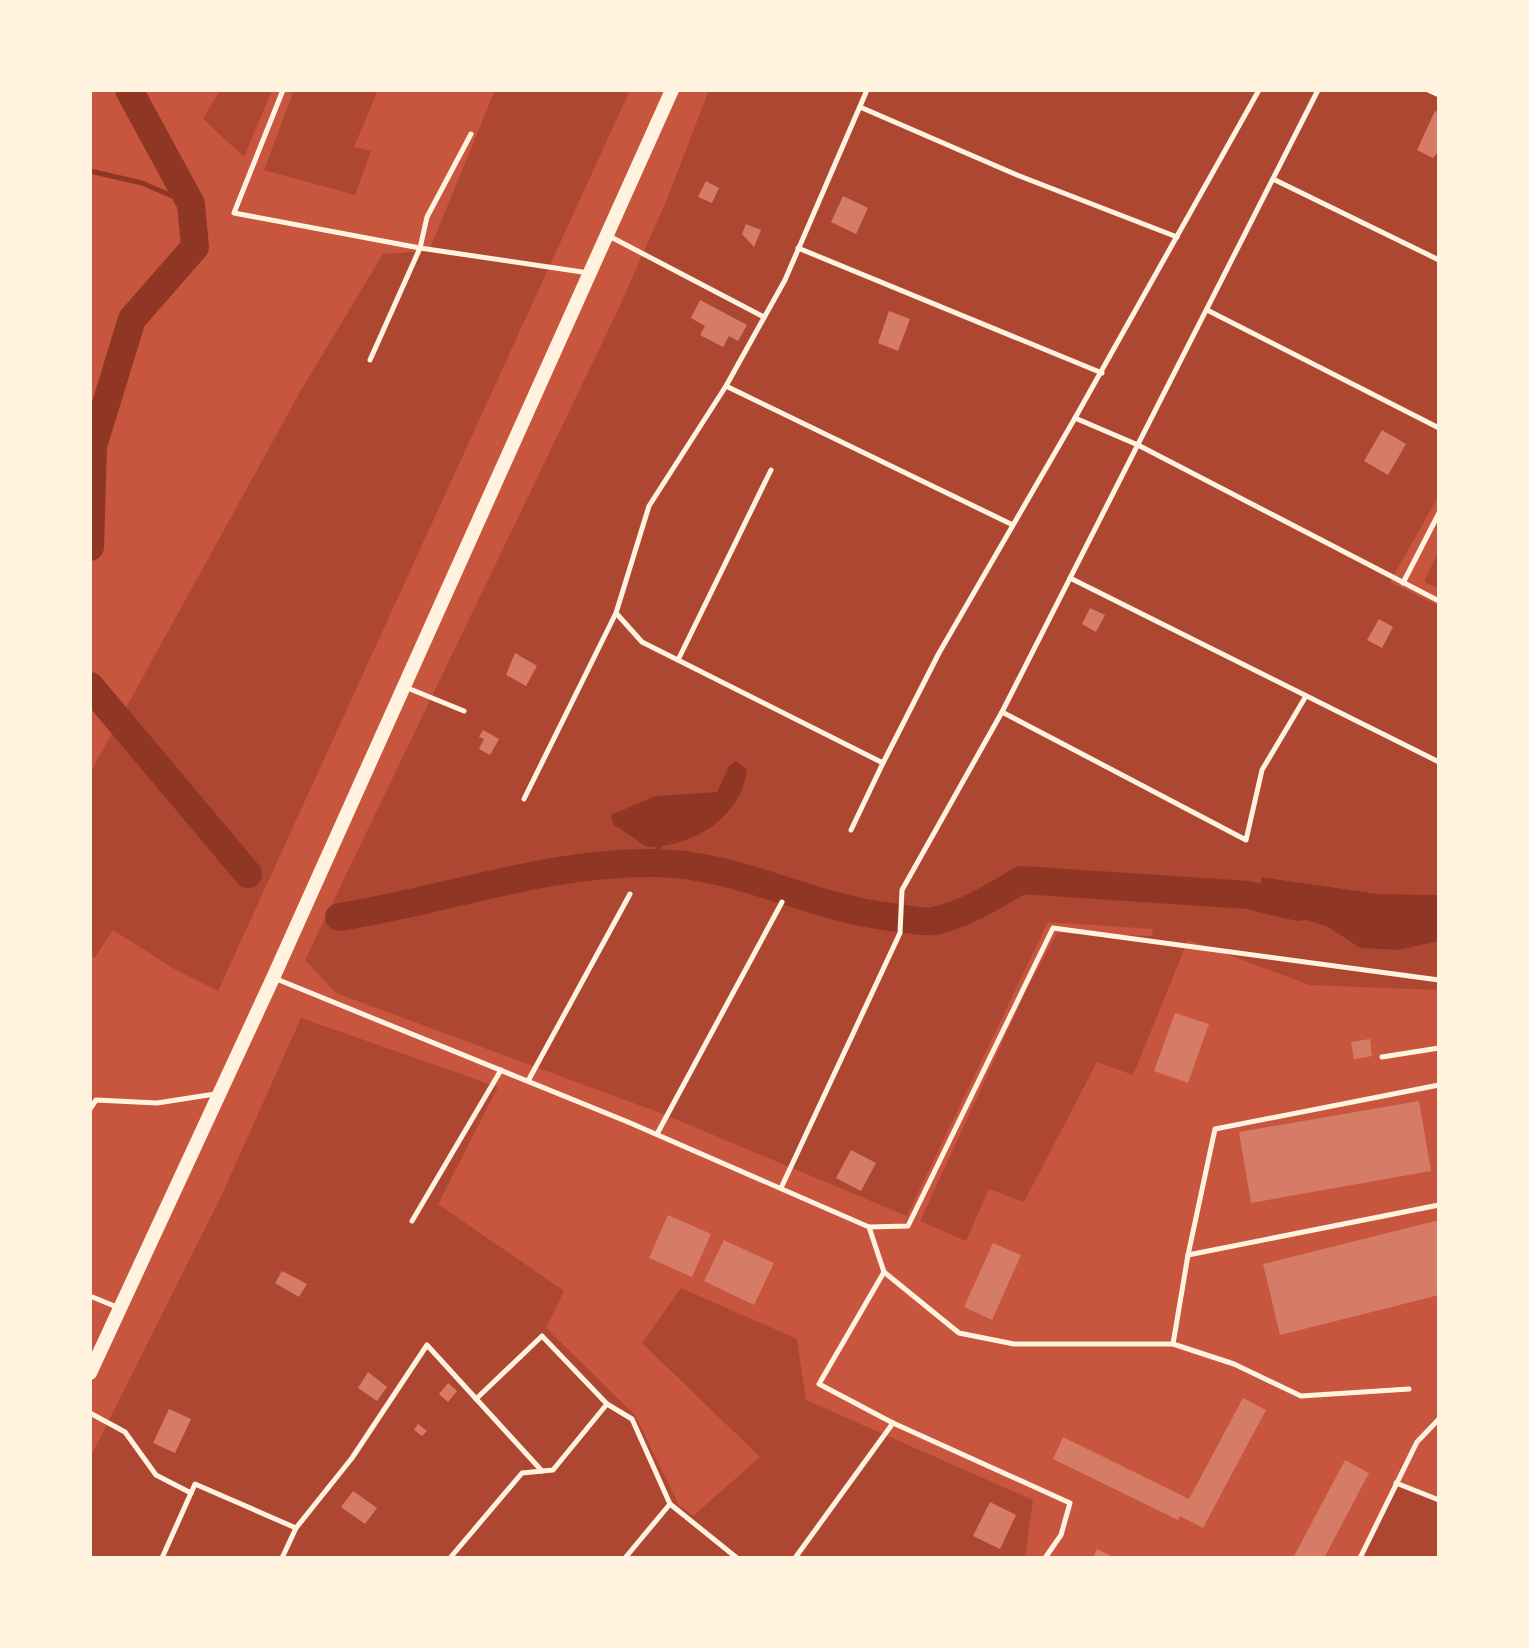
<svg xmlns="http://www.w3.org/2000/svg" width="1529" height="1648" viewBox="0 0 1529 1648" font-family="'PT Sans',sans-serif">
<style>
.green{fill:#ae4732}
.water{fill:#8f3625}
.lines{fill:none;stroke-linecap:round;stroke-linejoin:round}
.stream{stroke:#8f3625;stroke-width:5}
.river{stroke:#8f3625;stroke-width:28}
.building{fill:#d67c66}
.service{stroke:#fff3e0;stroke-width:5}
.primary{stroke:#fff3e0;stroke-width:14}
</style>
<rect width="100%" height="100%" fill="#c8553d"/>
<g class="green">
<path d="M220,90H272L244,157L203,119Z"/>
<path d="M294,90H378L354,147L371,151L355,195L264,170Z"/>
<path d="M495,90H630L218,991L176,970L113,930L95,957H90V773L300,392L383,254L429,251Z"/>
<path d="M709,90H1439V495L1390,582L1439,606V895L1379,894L1261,877L1264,906L1328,927L1360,948L1399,950L1439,941V990L1310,985L1188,940L1133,1075L1097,1062L1024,1202L989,1189L966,1241L920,1221L1027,989L1057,933L1152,936L1153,929L1048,922L907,1216L663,1114L336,993L305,960L618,310L667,199Z"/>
<path d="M1439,550V589L1424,582Z"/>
<path d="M301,1018L498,1087L438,1204L564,1291L546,1328L635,1415L679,1505L693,1516L760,1457L642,1343L681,1288L797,1339L806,1400L1033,1500L1025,1558H90V1458L219,1201Z"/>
<path d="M1399,1485L1439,1503V1558H1359Z"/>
</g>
<g class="water">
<path d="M736,761L747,770C741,818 692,847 647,847L613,824L611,815L656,796L717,792L729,766Z"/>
<path d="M1261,877L1379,894L1439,895V941L1399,950L1360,948L1328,927L1263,906Z"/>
</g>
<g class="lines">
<g class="stream">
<path d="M90,171L142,183L191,204"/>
<path d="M658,863L659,843"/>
</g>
<g class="river">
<path d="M90,547L93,446L132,319L195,247L191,204L129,90"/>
<path d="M90,686L248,874"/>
<path d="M339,917C445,901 547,861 656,863C737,864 811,908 891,917C904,918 921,923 934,921C964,915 996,895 1021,880L1248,895L1298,907"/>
</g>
</g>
<g class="building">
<path d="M1435,111L1439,113V151L1433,158L1417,150Z"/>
<path d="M706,181L719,188L712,203L698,197Z"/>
<path d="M843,196L868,208L856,234L831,222Z"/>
<path d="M746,224L761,230L754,247L742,234Z"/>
<path d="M700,300L747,325L738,341L729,336L723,347L700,335L705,326L691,318Z"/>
<path d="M889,311L910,319L898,351L878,343Z"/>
<path d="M1382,430L1406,444L1388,475L1364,461Z"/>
<path d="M1090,608L1105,615L1096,632L1082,624Z"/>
<path d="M1379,619L1393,627L1382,648L1367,640Z"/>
<path d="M515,653L537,666L526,686L506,675Z"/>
<path d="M483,730L499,739L490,755L479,749L484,739L479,737Z"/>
<path d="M1175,1013L1209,1024L1188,1083L1154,1071Z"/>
<path d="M1370,1039L1372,1056L1354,1059L1351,1042Z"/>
<path d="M1419,1101L1431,1171L1251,1203L1239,1132Z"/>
<path d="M851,1150L876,1163L861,1191L836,1178Z"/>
<path d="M668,1215L711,1234L692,1277L649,1258Z"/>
<path d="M1439,1220V1295L1280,1335L1263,1264Z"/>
<path d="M724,1240L774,1263L754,1305L704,1281Z"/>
<path d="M993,1243L1021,1255L992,1320L964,1307Z"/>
<path d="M282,1271L307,1284L299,1297L275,1283Z"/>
<path d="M368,1372L387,1387L377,1401L358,1388Z"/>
<path d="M448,1383L457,1391L448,1402L439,1394Z"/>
<path d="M1243,1398L1266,1410L1203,1528L1180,1516L1178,1520L1053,1459L1063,1437L1189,1499Z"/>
<path d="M169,1409L191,1419L175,1453L153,1443Z"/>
<path d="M418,1424L427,1431L422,1436L414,1430Z"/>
<path d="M1345,1460L1369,1473L1324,1558H1293Z"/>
<path d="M353,1491L377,1508L365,1524L341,1507Z"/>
<path d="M990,1502L1016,1515L1000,1549L973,1536Z"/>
<path d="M1097,1549L1115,1558H1093Z"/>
</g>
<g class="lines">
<g class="service">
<path d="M283,90L234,213L420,248L589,273"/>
<path d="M1428,90L1439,95"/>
<path d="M860,107L1017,175L1177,237"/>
<path d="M1273,179L1439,260"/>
<path d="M609,236L764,317"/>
<path d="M798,248L1102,373"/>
<path d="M1207,310L1439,428"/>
<path d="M370,360L420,248L427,217L471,134"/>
<path d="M726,386L785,280L867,90"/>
<path d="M1075,418L1259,90"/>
<path d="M1013,525L726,386L649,506L616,613L642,642L883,763L939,653L1075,418L1138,445L1439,601"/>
<path d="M1070,578L1439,762"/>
<path d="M1403,583L1439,513"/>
<path d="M678,660L771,470"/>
<path d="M405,687L464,711"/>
<path d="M1002,712L1246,840L1262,770L1306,696"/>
<path d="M524,799L616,613"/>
<path d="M851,830L883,763"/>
<path d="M274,978L628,1122L869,1227L884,1272L959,1333L1014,1344H1173L1234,1364L1301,1396L1409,1389"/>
<path d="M1382,1057L1439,1048"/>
<path d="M528,1081L630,894"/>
<path d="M1439,1085L1215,1129L1188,1255L1439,1205"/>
<path d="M90,1109L96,1100L157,1103L215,1094"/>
<path d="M657,1134L782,902"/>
<path d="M781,1188L900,933L902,890L1002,712L1318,90"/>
<path d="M412,1221L501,1070"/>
<path d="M869,1227L908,1226L1053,928L1439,980"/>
<path d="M884,1272L819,1384L893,1423L1070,1503L1061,1535L1045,1558"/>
<path d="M90,1296L119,1308"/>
<path d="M1173,1344L1188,1255"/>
<path d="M476,1399L542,1336L607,1404"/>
<path d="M90,1413L125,1432L156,1475L191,1493"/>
<path d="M1396,1483L1439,1500"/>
<path d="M670,1504L737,1558"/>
<path d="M162,1558L195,1484L296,1528"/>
<path d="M282,1558L296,1528L352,1458L427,1345L542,1471"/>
<path d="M450,1558L522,1473L553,1470L607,1404L632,1419L670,1504L625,1558"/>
<path d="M795,1558L893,1423"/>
<path d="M1360,1558L1417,1442L1439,1419"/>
</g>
<path class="primary" d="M90,1373L273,978L672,90"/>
</g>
<rect width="1529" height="1648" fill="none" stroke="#fff3e0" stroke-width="184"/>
</svg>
